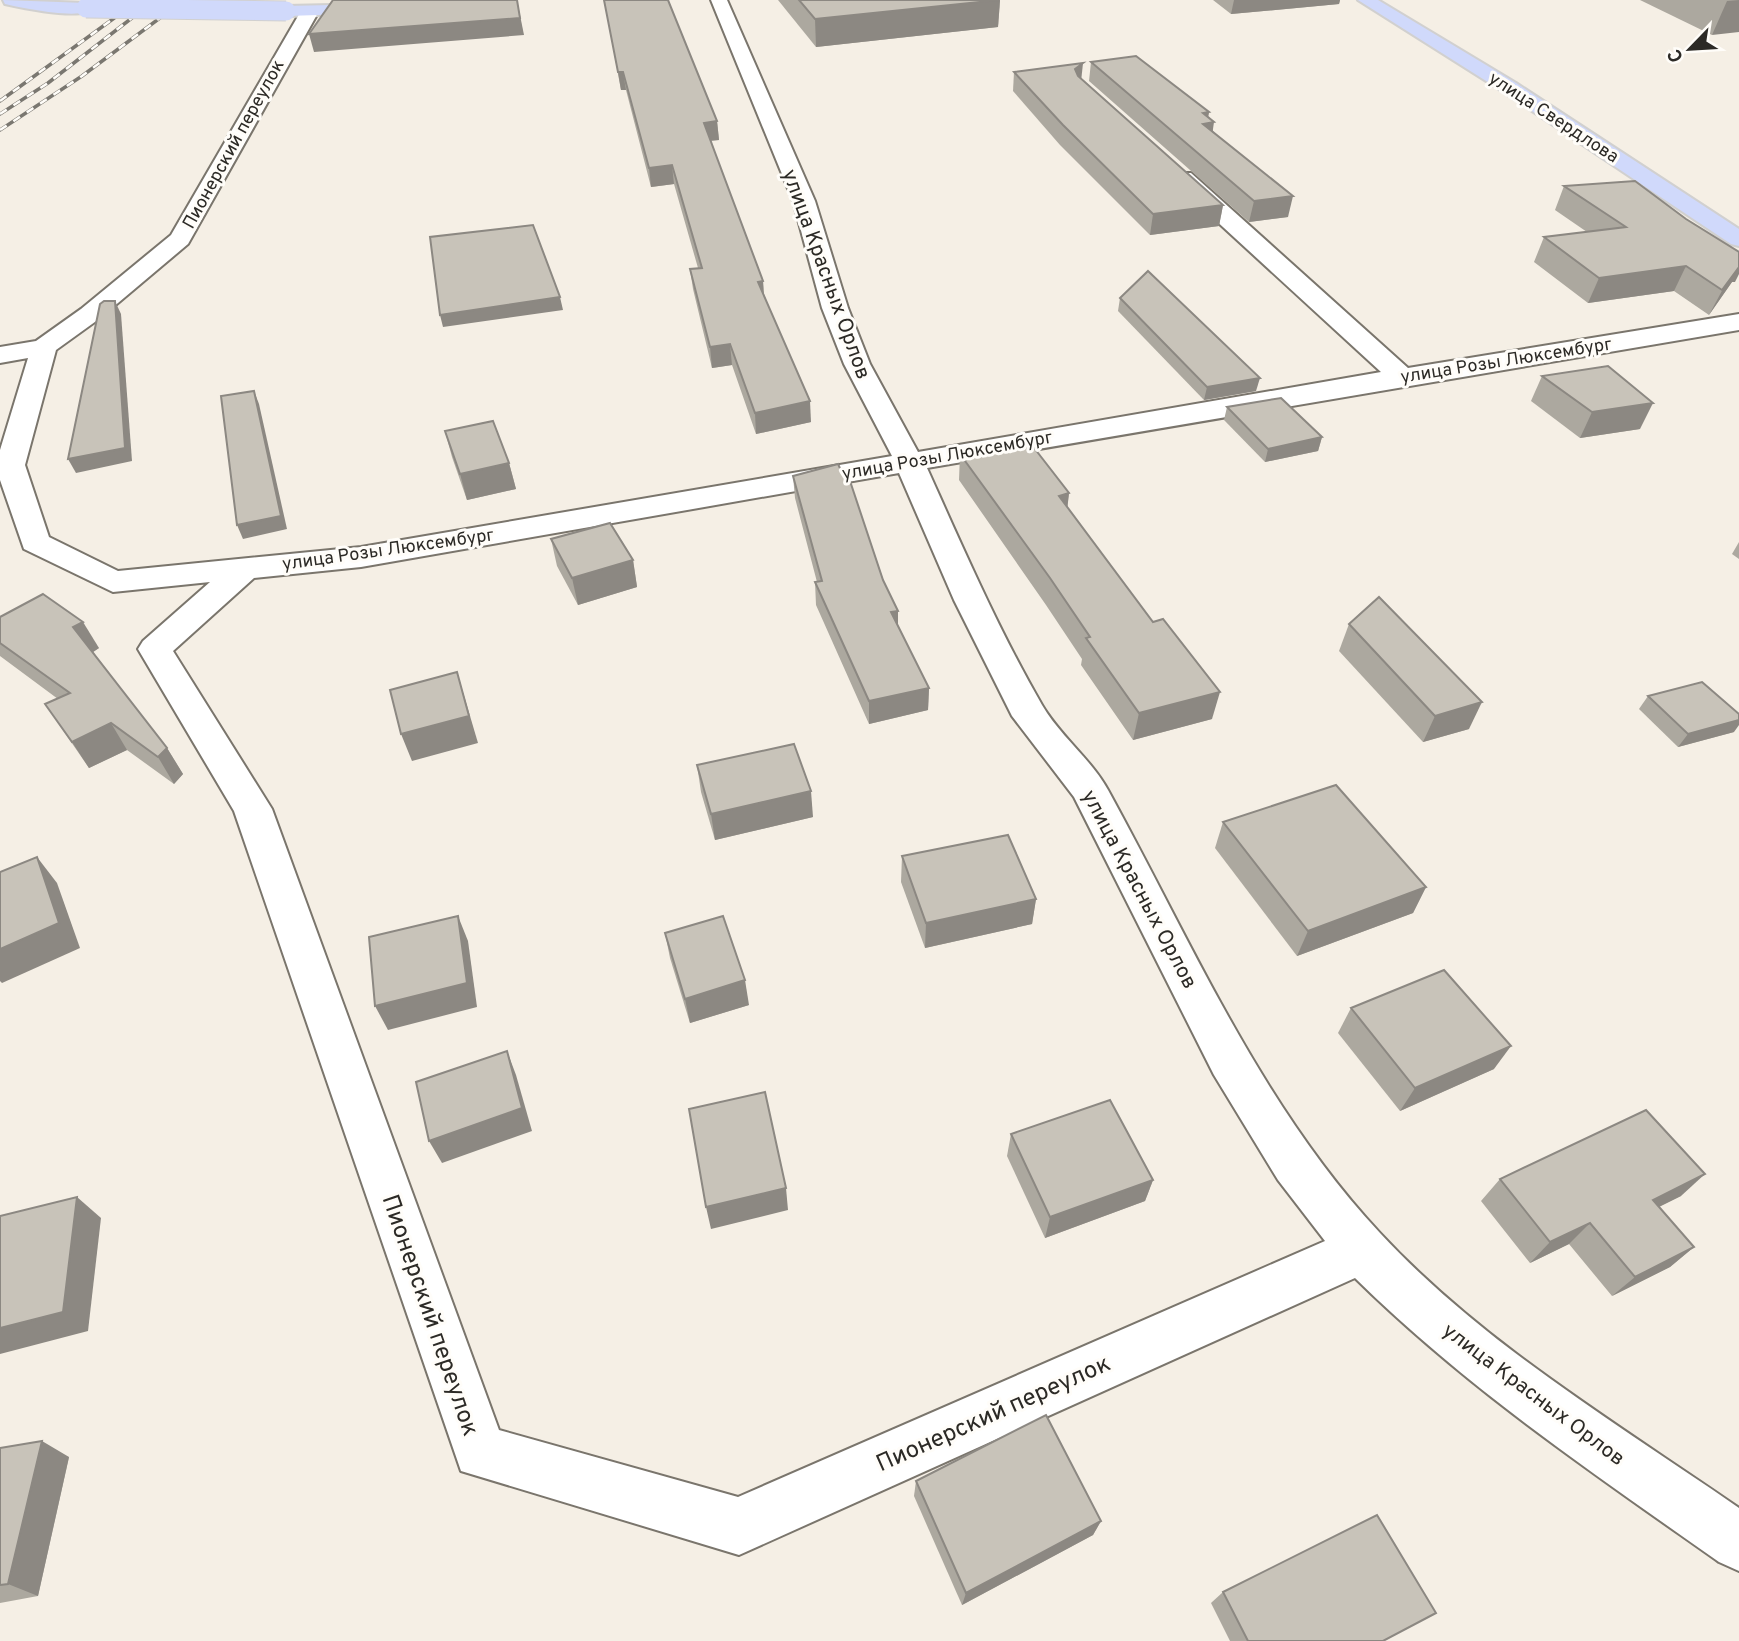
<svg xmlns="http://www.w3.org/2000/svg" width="1739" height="1641" viewBox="0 0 1739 1641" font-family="Overpass,sans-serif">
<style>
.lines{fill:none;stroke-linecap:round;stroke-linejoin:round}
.street-casing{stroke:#7a756c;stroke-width:4}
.primary-casing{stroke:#d1d0cf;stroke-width:4}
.street{fill:#fff;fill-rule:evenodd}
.primary{fill:#d0d9fb;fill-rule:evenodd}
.rail-casing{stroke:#7a7770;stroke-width:3.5}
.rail{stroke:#fffdf9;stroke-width:2.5;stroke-dasharray:8;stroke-linecap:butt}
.primary-bridge-casing{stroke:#d1d0cf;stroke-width:21;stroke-linecap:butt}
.primary-bridge{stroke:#d0d9fb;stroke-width:19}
.wall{fill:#aca89f}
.shaded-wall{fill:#8c8882}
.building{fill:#c8c3b9;stroke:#8c8882;stroke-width:2}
.labels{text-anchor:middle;stroke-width:6;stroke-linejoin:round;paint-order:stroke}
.far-street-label{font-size:18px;fill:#2c2a26;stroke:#fffdf9}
.street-label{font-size:21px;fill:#2c2a26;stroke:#fffdf9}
.near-street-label{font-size:24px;fill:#2c2a26;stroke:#fffdf9}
</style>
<rect width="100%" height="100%" fill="#f5efe5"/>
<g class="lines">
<defs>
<path id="street" d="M711,0H727L815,201L848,308L870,364L918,452L1381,372L1175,183L1172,178L1175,173H1191L1408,368L1739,314V330L927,468C963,548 998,629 1042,705C1060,736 1091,759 1108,790C1191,941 1261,1106 1380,1233C1482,1343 1616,1423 1739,1508V1571L1719,1562C1590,1471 1468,1389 1355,1278L739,1555L461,1471L234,811L138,649L143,641L210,582L113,592L24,549L0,480V450L28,358L0,363V347L36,341L81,309L171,235L301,11L310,6L319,11L188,244L99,319L56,350L25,465L49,537L118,571L361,547L892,456L844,364L822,308L793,201ZM899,473L954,600L1012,716L1074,797L1214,1075L1278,1180L1325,1241L738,1497L499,1430L272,809L173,651L254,578L361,567Z"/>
<g id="primary">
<path d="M3,0L86,3L95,8C82,21 23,8 5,4Z"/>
<path d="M1358,0H1378L1516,83L1739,229V246L1731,244L1502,91Z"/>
<path d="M378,4L384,5L387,9L384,13L286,16L277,11L286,6Z"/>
</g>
</defs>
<use href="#street" class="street-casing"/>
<use href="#primary" class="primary-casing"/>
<use href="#street" class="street"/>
<use href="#primary" class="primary"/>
<defs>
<g id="rail">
<path d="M0,101L139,0"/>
<path d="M0,114L48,83L155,0"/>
<path d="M0,130L82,76L184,0"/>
</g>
</defs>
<use href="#rail" class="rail-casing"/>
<use href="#rail" class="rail"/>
<defs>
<path id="primary-bridge" d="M86,8L286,11"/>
</defs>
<use href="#primary-bridge" class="primary-bridge-casing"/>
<use href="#primary-bridge" class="primary-bridge"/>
</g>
<g class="wall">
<path d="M604,0L717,121L719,140L710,141L763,281L764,294L811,422L756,434L732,365L712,368L693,289L690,269L698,268L674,184L651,187L626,90H621Z"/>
<path d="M778,0H1000L998,27L816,47Z"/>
<path d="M1213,0H1340L1339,4L1231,14Z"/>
<path d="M1640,0H1739L1712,35Z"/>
<path d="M1091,62L1209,112L1208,117L1213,131L1288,217L1249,222L1089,81Z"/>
<path d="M1014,72L1081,78L1223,205L1219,226L1150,235L1060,145L1013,91Z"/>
<path d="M1564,186L1735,282H1732L1709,315L1674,291L1588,303L1534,262L1544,237L1587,232L1555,210Z"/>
<path d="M1120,298L1256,391L1204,400L1118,311Z"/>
<path d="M1542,376L1640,429L1580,438L1531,401Z"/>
<path d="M1227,407L1322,437L1318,451L1265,462L1224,420Z"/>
<path d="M445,431L509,463L516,489L467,500L452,457Z"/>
<path d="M960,454L1069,493L1067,508L1212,719L1133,740L1081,665L1082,659L1046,605L959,480Z"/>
<path d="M793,476L883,580L898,611V626L929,688L928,710L869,724L816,605L815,582H817L795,498Z"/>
<path d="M551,539L633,560L637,587L578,605L557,566Z"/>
<path d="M1739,542V559L1732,554Z"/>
<path d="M0,616L99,648L93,652L167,748L183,774L174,784L127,750L89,768L45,704L58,699L0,656Z"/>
<path d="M1349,624L1469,729L1423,742L1339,651Z"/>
<path d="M1648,696L1734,732L1678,747L1639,709Z"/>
<path d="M697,765L813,817L715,840L701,792Z"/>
<path d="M1223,822L1426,887L1413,913L1297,956L1215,848Z"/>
<path d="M902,856L1036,899L1032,924L925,948L901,882Z"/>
<path d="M665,933L749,1005L690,1023L670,958Z"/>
<path d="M1351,1008L1494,1069L1400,1111L1338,1033Z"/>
<path d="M1011,1134L1153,1180L1145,1201L1045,1238L1007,1156Z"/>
<path d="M1500,1179L1681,1196L1659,1207L1694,1247L1670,1267L1612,1296L1569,1244L1530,1263L1481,1201Z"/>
<path d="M0,1448L69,1457L38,1596L0,1603Z"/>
<path d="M916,1481L1101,1521L1093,1535L962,1605L914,1496Z"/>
<path d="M1223,1592L1384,1641H1230L1211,1603Z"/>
</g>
<g class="shaded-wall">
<path d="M517,0L524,35L314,52L309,34Z"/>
<path d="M1000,0L998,27L816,47L815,19Z"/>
<path d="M1234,0H1340L1339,4L1231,14Z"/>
<path d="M1739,0V32L1712,35L1727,1Z"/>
<path d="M1083,63L1081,82L1075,69Z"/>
<path d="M618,72H623L626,90H621Z"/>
<path d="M1209,112L1207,123L1214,122L1211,143L1200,133L1203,113Z"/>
<path d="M717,121L719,140L705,141L704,123Z"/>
<path d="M672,165L674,184L651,187L649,168Z"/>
<path d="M1293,196L1288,217L1249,222L1254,201Z"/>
<path d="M1223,205L1219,226L1150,235L1153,214Z"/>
<path d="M1739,259V274L1735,282H1732L1709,315Z"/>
<path d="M1686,266L1674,291L1588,303L1599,278Z"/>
<path d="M763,281L764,301L758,282Z"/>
<path d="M560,297L563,310L443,327L440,315Z"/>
<path d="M115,301L121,314L132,461L76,473L68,459Z"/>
<path d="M730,344L732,365L712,368L710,347Z"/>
<path d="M1260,378L1256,391L1204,400L1207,387Z"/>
<path d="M254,391L259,404L287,529L243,539L237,525Z"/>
<path d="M810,401L811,422L756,434L755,413Z"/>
<path d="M1653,403L1640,429L1580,438L1592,412Z"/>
<path d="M1322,437L1318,451L1265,462L1268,449Z"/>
<path d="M509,463L516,489L467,500L460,474Z"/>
<path d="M1069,493L1066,520L1059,496Z"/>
<path d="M633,560L637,587L578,605L572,578Z"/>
<path d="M898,611V633L891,612Z"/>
<path d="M83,622L99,648L90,654L73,627Z"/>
<path d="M457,672L478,743L412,761L401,734Z"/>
<path d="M929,688L928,710L869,724V701Z"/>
<path d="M1220,692L1212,719L1133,740L1139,713Z"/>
<path d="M1482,702L1469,729L1423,742L1435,716Z"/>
<path d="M1739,720V725L1734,732L1678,747L1688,734Z"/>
<path d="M111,723L127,750L89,768L72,742Z"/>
<path d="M167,748L183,774L174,784L158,757Z"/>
<path d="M811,791L813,817L715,840L711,814Z"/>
<path d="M37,857L57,883L80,948L2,983L0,981V949Z"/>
<path d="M1426,887L1413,913L1297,956L1308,931Z"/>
<path d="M1036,899L1032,924L925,948L926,923Z"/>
<path d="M458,916L468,941L477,1007L388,1030L375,1006Z"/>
<path d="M745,980L749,1005L690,1023L685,999Z"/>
<path d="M1511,1046L1494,1069L1400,1111L1415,1088Z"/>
<path d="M507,1051L516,1075L532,1131L442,1163L429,1141Z"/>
<path d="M1705,1174L1681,1196L1630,1221L1653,1200Z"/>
<path d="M1153,1180L1145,1201L1045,1238L1050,1217Z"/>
<path d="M786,1188L788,1210L711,1229L706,1207Z"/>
<path d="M77,1197L101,1218L88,1331L0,1354V1328Z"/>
<path d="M1590,1223L1569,1244L1530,1263L1550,1242Z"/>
<path d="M1694,1247L1670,1267L1612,1296L1635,1277Z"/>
<path d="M42,1441L69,1457L38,1596L8,1584Z"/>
<path d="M1101,1521L1093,1535L962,1605L966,1593Z"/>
</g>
<g class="building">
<path d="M333,0H517L520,18L309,34Z"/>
<path d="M604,0H668L717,121L704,123L763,281L758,282L810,401L755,413L730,344L710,347L690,269L702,268L672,165L649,168L623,72H618Z"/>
<path d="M799,0H999L815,19Z"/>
<path d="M1136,56L1209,112L1203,113L1214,122L1203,124L1293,196L1254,201L1091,62Z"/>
<path d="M1083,63L1075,69L1078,76L1223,205L1153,214L1063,125L1014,72Z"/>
<path d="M1635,181L1686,219L1739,252V267L1722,290L1686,266L1599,278L1544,237L1626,227L1564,186Z"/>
<path d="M533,225L560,297L440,315L430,237Z"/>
<path d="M1148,271L1260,378L1207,387L1120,298Z"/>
<path d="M104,301H115L125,448L68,459L100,304Z"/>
<path d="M1608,366L1653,403L1592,412L1542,376Z"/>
<path d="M254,391L281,516L237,525L221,396Z"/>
<path d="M1281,398L1322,437L1268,449L1227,407Z"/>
<path d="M493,421L509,463L460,474L445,431Z"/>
<path d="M1028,440L1069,493L1059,496L1153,622L1163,619L1220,692L1139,713L1086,638L1090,637L1050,578L960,454Z"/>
<path d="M838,464L846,481H850L883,580L898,611L891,612L929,688L869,701L815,582L822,581L793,476Z"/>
<path d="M610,523L633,560L572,578L551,539Z"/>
<path d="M43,594L83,622L73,627L167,748L158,757L111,723L72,742L45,704L70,693L0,643V617Z"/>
<path d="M1379,597L1482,702L1435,716L1349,624Z"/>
<path d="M457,672L469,716L401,734L390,690Z"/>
<path d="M1702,682L1739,714V720L1688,734L1648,696Z"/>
<path d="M794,744L811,791L711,814L697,765Z"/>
<path d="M1336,785L1426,887L1308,931L1223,822Z"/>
<path d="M1008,835L1036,899L926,923L902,856Z"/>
<path d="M37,857L59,923L0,949V872Z"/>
<path d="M458,916L467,983L375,1006L369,937Z"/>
<path d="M723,916L745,980L685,999L665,933Z"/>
<path d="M1444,970L1511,1046L1415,1088L1351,1008Z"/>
<path d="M507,1051L522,1108L429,1141L416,1082Z"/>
<path d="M765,1092L786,1188L706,1207L689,1109Z"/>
<path d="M1110,1100L1153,1180L1050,1217L1011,1134Z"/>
<path d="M1646,1110L1705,1174L1653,1200L1694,1247L1635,1277L1590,1223L1550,1242L1500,1179Z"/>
<path d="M77,1197L63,1312L0,1328V1216Z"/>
<path d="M1046,1415L1101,1521L966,1593L916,1481Z"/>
<path d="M42,1441L8,1584L0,1585V1448Z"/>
<path d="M1377,1515L1436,1613L1383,1641H1248L1223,1592Z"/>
</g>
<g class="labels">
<g class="far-street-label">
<text transform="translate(1554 117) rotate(33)" y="6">улица Свердлова</text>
<text transform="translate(233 144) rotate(-61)" y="6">Пионерский переулок</text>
<text transform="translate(1506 360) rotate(-9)" y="6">улица Розы Люксембург</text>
<text transform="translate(947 455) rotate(-10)" y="6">улица Розы Люксембург</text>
<text transform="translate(388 549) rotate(-8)" y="6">улица Розы Люксембург</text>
</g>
<g class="street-label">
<text transform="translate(827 274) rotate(70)" y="7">улица Красных Орлов</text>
<text transform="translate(1140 889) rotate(62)" y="7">улица Красных Орлов</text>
<text transform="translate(1534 1394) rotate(37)" y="7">улица Красных Орлов</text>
</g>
<g class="near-street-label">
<text transform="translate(431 1315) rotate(71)" y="8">Пионерский переулок</text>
<text transform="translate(993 1413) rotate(-24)" y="8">Пионерский переулок</text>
</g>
</g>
<g transform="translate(1690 49) rotate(245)" stroke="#fffdf9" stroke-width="5" paint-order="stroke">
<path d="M0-5L12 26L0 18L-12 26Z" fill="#2c2a26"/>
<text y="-10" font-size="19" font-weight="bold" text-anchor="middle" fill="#2c2a26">С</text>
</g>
</svg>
